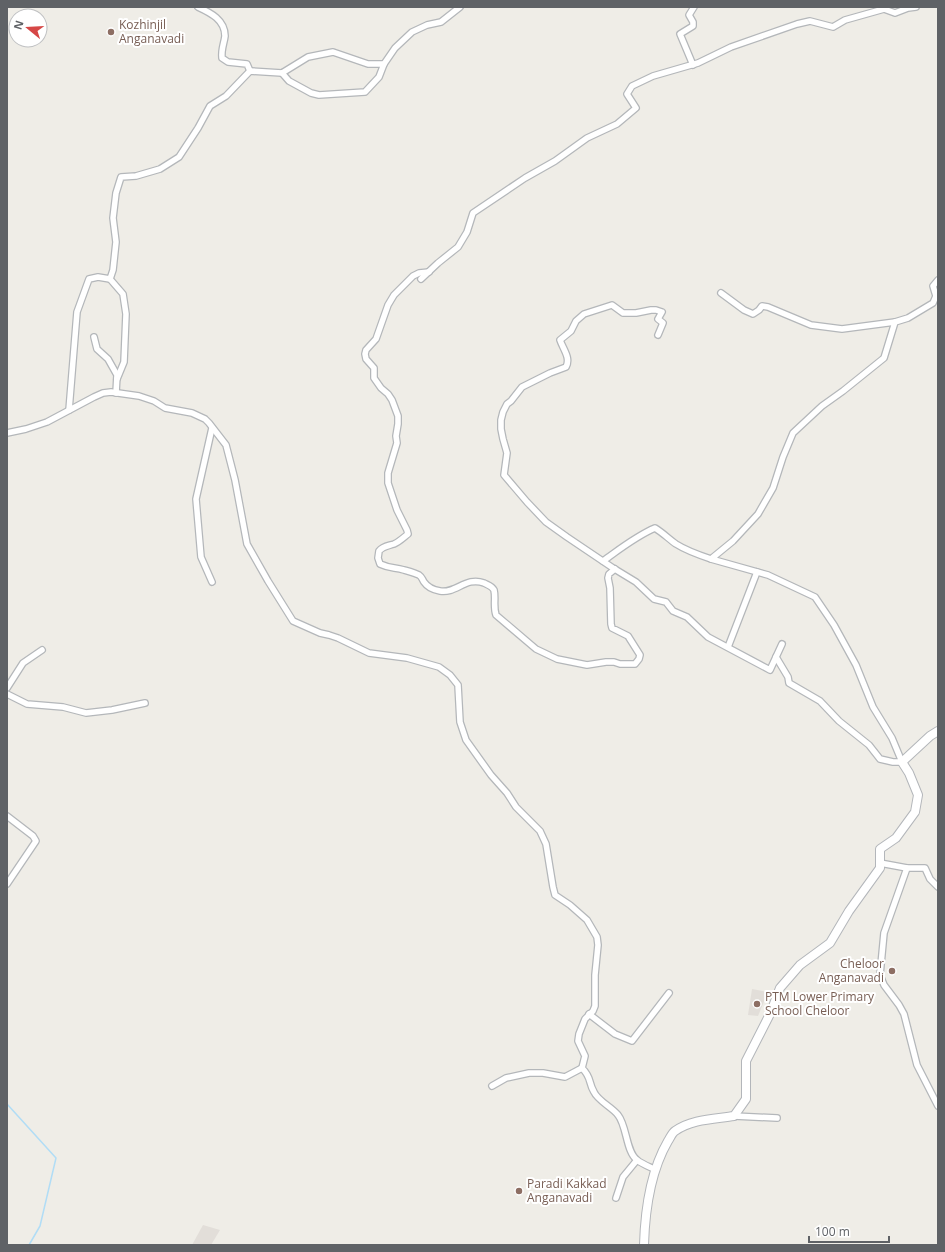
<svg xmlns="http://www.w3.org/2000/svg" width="945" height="1252" viewBox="0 0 945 1252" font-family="'Open Sans',sans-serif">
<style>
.education{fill:#e2ded9}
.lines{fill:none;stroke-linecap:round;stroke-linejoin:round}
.stream{stroke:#b1ddf6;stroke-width:1.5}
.street-casing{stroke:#b4b7ba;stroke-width:8}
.secondary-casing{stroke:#b3b6ba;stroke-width:10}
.street{stroke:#fff;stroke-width:5.5}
.secondary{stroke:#fff;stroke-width:8}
.education-dot{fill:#8d6e63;stroke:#fff;stroke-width:1.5}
.labels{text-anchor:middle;stroke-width:4;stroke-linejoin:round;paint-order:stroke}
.education-label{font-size:12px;fill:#785e54;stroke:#fff;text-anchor:start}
</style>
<rect width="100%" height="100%" fill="#efede7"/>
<g class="education">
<path d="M752,989L768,992L758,1016L748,1015Z"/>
<path d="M203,1225L220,1230L211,1245H192Z"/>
</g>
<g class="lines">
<path class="stream" d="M7,1104L56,1158L40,1226L29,1245"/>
<defs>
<g id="street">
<path d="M198,7C211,13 225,20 225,36C224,44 221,49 222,58L228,62L247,64L250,71"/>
<path d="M693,65L680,34L693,26V22L689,15L694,7"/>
<path d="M282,73L289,81L311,93L319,95L365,92L379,77L384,64"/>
<path d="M429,272L419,273L413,276L394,295L388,305L376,339L366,350L365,354L366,359L374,368V378L381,388L388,394L392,400L398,416V424L396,436L397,443L388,473V483L397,510L407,530L408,534C403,538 399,542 394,544C388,546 383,546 379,551L378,558L380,564C391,569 394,567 404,570C409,571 414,573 419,575C422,577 422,579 424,582C428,588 434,590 440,591C456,594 466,576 484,583C488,585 492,586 494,590C496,598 493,606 496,615L536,649L557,659L587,665L606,662H614L620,664H635L639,659L640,655L628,636L612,628L611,624L610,588L608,578L609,574L615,569"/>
<path d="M110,279L123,294L126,314L124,362L117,379"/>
<path d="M421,279L438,263L458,247L467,232L473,213L525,178L555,161L587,138L617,124L636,108L627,94L632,86L653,76L698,63L731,47L797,24L810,21L833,27L845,20L884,9L895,13L908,8L916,7"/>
<path d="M721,293L744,310L753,314L759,310L762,306L768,307L811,325L842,329L895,322"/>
<path d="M658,335L663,323L658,319L662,312L656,310H651L636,313H623L612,305L584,314L576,321L571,331L560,340C563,349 571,358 566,367L550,373L522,387L511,401L507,404L503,412L501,420V429L503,439L507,453L504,475L527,502L546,522L567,537L613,568L636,582L654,599L666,602L673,611L687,617L708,637L770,670L776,657"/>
<path d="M94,337L97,349L108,359L117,375L116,393"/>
<path d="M69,410L77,312L89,279L98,277L110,279L113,270L116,242L113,218L116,193L121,177L136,176L160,169L179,157L198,128L210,106L226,96L250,71L282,73L308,57L333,52L368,64H384L395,48L412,32L427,25L441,22L460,7"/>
<path d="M212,428L196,499L201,557L212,582"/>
<path d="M7,433L26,429L47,422L94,397L103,393L111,392L139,396L154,401L165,408L192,413L205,419L209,423L226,445L235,480L247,544L268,581L293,621L320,633L329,635L338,638L369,653L407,658L439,667L450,675L458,685L460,722L466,740L491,775L507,793L516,807L540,831L546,844L553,887L555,895L570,905L587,920L597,937L598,945L595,975V1006L593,1011L585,1019L579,1034L578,1041L585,1056L582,1068C592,1078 588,1082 594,1092C598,1101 612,1107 618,1115C627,1126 626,1152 637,1160C642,1164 650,1167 656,1170"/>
<path d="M603,561C620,549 636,536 655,528C663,533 669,539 676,544C687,551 699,555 711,559"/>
<path d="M782,644L776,657L788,677L789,683L820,701L839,721L869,745L880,759L893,762H902L892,738L873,707L856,665L834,625L815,597L768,575L711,559L733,541L758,514L773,488L783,457L793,433L822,406L843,391L884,358L895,322L908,318L933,303L936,296L933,286L938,280"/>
<path d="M728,647L757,572"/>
<path d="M7,688L23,663L42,650"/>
<path d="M7,694L27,704L63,707L86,713L112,710L145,703"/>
<path d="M7,816L33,836L36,841L7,884"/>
<path d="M880,863L907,868H925L930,879L938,887"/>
<path d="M907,868L884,933L880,975L884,985L899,1005L904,1014L917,1065L938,1106"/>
<path d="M589,1014L615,1034L632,1041L669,993"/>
<path d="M492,1086L506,1078L529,1073H543L565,1077L582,1068"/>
<path d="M734,1116L777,1118"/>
<path d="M616,1198L623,1177L637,1160"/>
</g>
<path id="secondary" d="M644,1245C645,1210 650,1172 668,1141C670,1138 672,1133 675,1131C691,1119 715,1119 734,1116L746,1099V1061L771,1012L780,988L800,965L830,943L849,911L880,868V849L896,838L915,812L918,795L909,773L902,762L930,736L938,731"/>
</defs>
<use href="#street" class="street-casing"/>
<use href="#secondary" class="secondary-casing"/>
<use href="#street" class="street"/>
<use href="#secondary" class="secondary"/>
</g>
<g class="education-dot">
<circle cx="111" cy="32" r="4"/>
<circle cx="892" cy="971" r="4"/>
<circle cx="757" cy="1004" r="4"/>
<circle cx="519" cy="1191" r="4"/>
</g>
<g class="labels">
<g class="education-label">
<text x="119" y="29">Kozhinjil<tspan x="119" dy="14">Anganavadi</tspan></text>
<text x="884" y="968" text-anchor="end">Cheloor<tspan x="884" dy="14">Anganavadi</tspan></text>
<text x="765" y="1001">PTM Lower Primary<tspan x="765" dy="14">School Cheloor</tspan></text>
<text x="527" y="1188">Paradi Kakkad<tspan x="527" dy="14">Anganavadi</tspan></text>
</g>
</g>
<rect width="945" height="1252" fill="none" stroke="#5f6266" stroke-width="16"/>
<g transform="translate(28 28) rotate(288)"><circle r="19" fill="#ffffff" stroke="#bfc0c2"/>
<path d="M0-3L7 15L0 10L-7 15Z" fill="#d64746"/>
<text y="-6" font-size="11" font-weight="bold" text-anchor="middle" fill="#5f6266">N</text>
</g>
<path d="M809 1236v6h80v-6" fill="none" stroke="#5f6266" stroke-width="2"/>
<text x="815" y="1236" font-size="12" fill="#5f6266" stroke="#ffffff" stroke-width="3" paint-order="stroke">100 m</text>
</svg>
